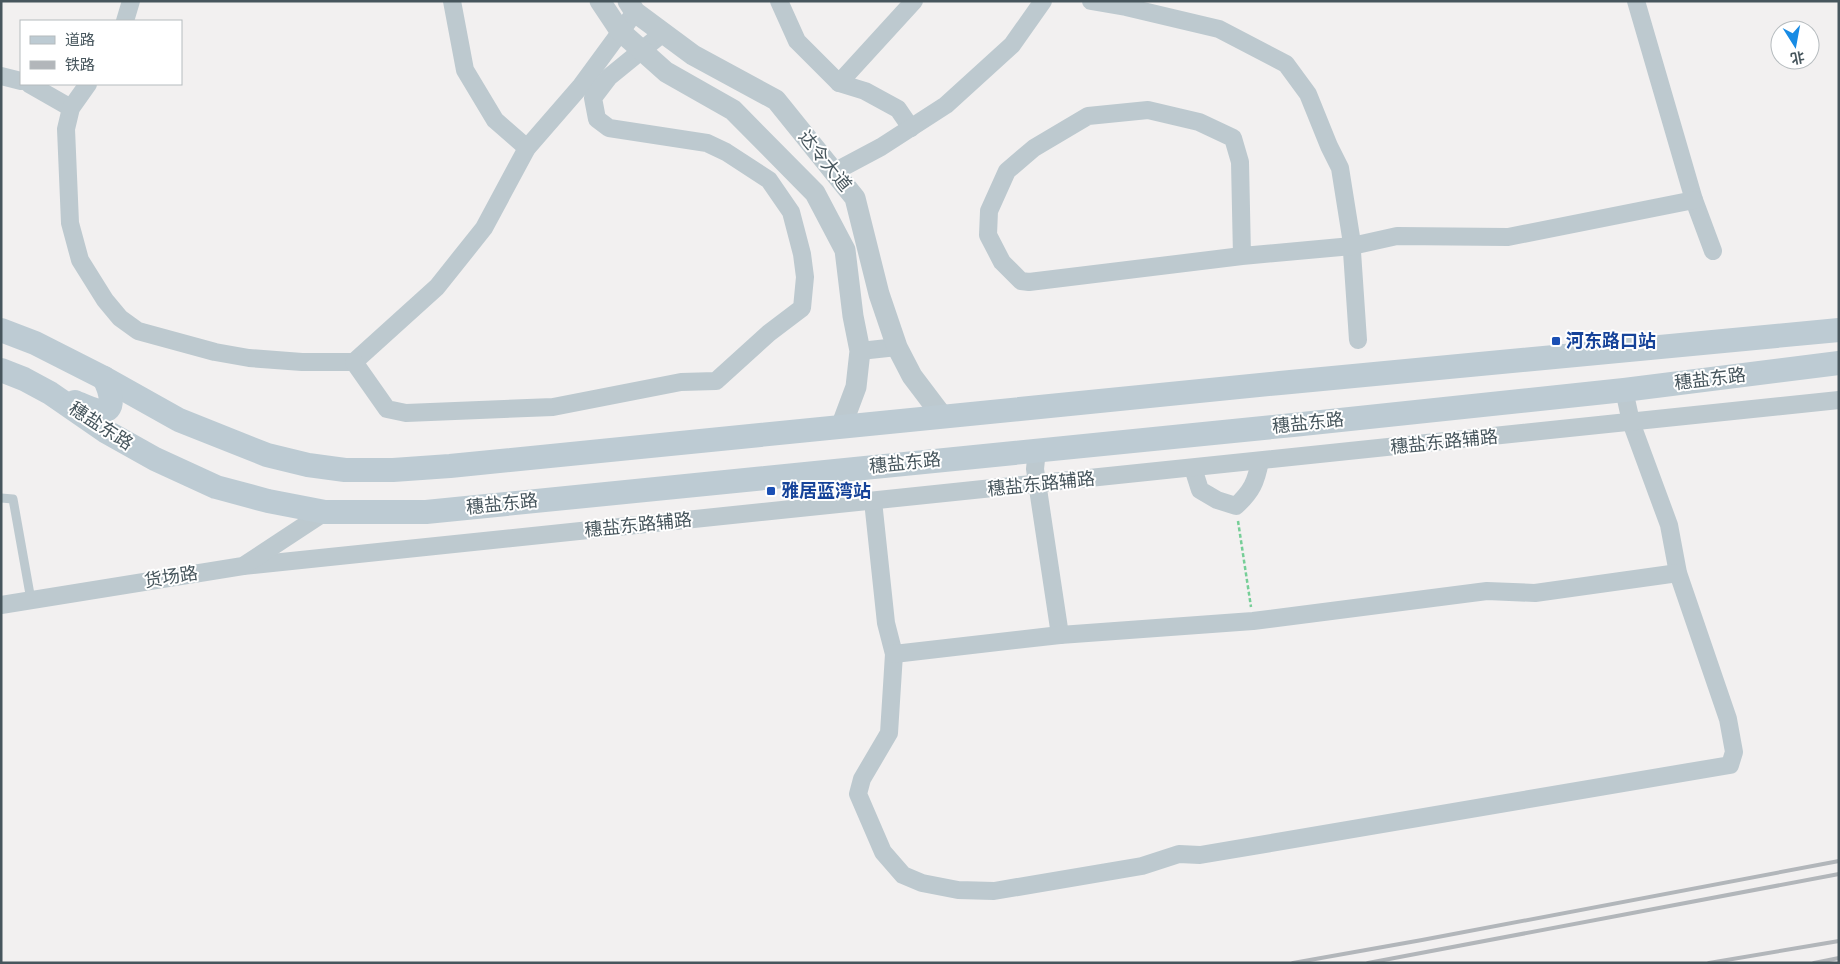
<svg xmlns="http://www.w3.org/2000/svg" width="1840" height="964" viewBox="0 0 1840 964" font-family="Helvetica,'Noto Sans SC',sans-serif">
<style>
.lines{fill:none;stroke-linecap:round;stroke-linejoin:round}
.path{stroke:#76ce97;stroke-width:2.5;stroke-dasharray:4 2.5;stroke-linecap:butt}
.service{stroke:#bdc9cf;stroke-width:9}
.minor{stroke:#bdc9cf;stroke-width:18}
.tertiary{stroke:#bdc9cf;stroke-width:21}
.secondary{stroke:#bdcbd3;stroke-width:24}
.rail{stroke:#b2b6ba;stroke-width:4}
.transit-dot{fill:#1a4fb4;stroke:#fff;stroke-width:2}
.labels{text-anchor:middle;stroke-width:4;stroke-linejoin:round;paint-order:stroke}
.street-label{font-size:18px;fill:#47565d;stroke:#fff}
.transit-label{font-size:18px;font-weight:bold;fill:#164399;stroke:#fff;text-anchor:start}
</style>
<rect width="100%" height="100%" fill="#f2f0f0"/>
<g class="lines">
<path class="path" d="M1238,521L1251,607"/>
<path class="service" d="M1,498L13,499L31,600"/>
<g class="minor">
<path d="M452,1L465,70L495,120L527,148"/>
<path d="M779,1L797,41L839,83L865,91L898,109L911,128"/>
<path d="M1091,1L1126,7L1219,29L1286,64L1308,94L1329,146L1340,168L1351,237L1358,340"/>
<path d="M1636,1L1694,200L1713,251"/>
<path d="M125,21L131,1"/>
<path d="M1,76L21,81"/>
<path d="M839,83L914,1"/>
<path d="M29,84L71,108"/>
<path d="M88,84L71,108L66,129L70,223L80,260L105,300L120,318L138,331L215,352L249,358L302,362H354L437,287L484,228L527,148L580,87L635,12"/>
<path d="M834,172L881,147L946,105L1012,45L1043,1"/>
<path d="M1242,256L1240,162L1233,138L1199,122L1148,110L1088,116L1034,148L1007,171L989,211L988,235L1002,262L1021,281L1029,282L1242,256L1352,246L1397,236L1508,237L1694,200"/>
<path d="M860,351L897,347"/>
<path d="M354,362L387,409L406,413L553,407L681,382L716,381L769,333L802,308L805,277L802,254L791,212L769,180L726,152L707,143L609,128L597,119L593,98L609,77L663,33"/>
<path d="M1037,450L1035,469L1060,635"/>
<path d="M1193,468L1200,490L1217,500L1236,506C1252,491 1256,482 1260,461"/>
<path d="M873,501L886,623L894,654L889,733L862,779L858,794L883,852L903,875L922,883L958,890L994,891L1142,866L1179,854L1200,855L1730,765L1734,752L1728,719L1678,573L1669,525L1631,422L1624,390"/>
<path d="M243,566L1839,400"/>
<path d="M1,605L243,566L325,512"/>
<path d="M894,654L1060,635L1253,621L1487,591L1535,593L1678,573"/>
</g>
<g class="tertiary">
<path d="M600,1L620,31L666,72L733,110L815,193L845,250L853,316L860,351L856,387L841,427"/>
<path d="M628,1L635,12L693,55L776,100L855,198L879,294L897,347L912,376L943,417"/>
</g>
<g class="secondary">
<path d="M1,330L35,343L104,378L179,420L267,455L308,465L345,470H393L450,466L1280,383L1839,330"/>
<path d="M1,370L24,379L50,393L105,431L155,459L216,487L268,501L325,512H426L1293,425L1624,390L1839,363"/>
<path d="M75,402C82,405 90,409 98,411C119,414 109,388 104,378"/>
</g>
<g class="rail">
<path d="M1293,963L1422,940L1839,861"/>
<path d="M1368,963L1839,874"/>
<path d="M1709,963L1839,941"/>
<path d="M1814,963L1839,958"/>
</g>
</g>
<g class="transit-dot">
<rect x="1551" y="336" width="10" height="10" rx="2.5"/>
<rect x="766" y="486" width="10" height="10" rx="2.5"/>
</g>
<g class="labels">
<g class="street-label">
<text transform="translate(825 161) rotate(51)" y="6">达令大道</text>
<text transform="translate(1710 379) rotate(-7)" y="6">穗盐东路</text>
<text transform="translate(1308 423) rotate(-6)" y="6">穗盐东路</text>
<text transform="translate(101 426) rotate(33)" y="6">穗盐东路</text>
<text transform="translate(1444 442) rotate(-6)" y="6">穗盐东路辅路</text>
<text transform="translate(905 463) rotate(-6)" y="6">穗盐东路</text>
<text transform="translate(1041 484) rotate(-6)" y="6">穗盐东路辅路</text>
<text transform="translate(502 504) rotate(-6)" y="6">穗盐东路</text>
<text transform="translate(638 525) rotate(-6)" y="6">穗盐东路辅路</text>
<text transform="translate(171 577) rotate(-9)" y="6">货场路</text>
</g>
<g class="transit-label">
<text x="1566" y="347">河东路口站</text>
<text x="781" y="497">雅居蓝湾站</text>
</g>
</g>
<rect width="1840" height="964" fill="none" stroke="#47565d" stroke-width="5"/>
<rect x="20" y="20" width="162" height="65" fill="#ffffff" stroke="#b5bbbe"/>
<rect x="30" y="36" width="25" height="8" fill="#bdcbd3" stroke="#b5bbbe"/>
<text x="65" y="45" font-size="15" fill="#47565d">道路</text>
<rect x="30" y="61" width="25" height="8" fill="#b2b6ba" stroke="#b5bbbe"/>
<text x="65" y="70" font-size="15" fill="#47565d">铁路</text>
<g transform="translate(1795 45) rotate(169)"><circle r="24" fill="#ffffff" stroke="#b5bbbe"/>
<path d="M0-4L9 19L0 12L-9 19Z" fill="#188be4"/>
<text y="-8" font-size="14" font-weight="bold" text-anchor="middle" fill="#47565d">北</text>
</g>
</svg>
